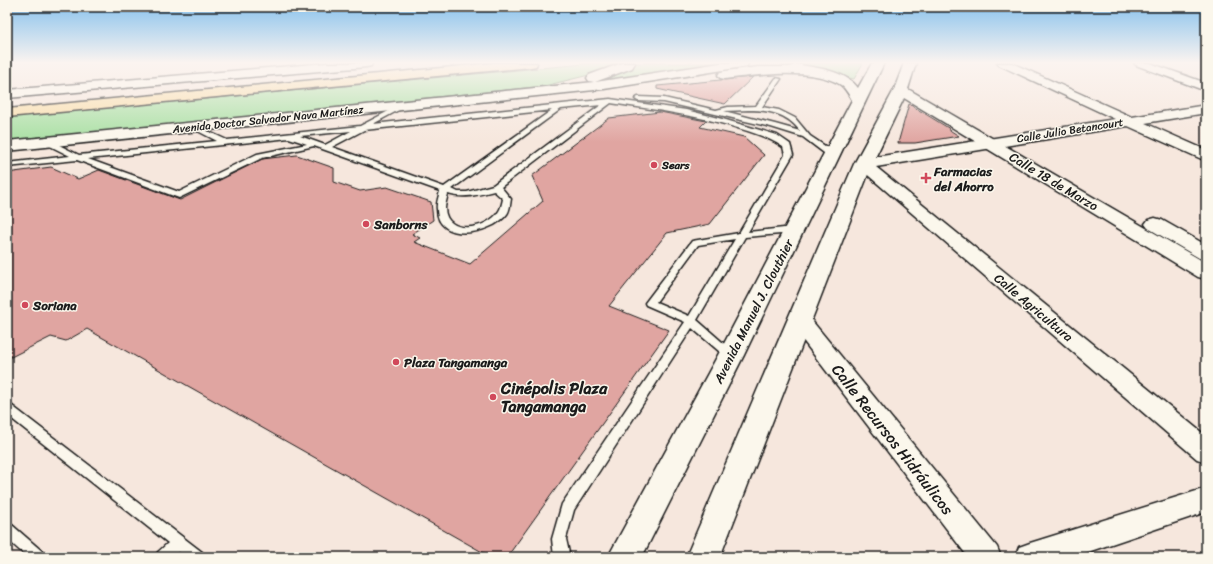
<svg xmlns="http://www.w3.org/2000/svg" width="1213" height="564" viewBox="0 0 1213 564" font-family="Sriracha,sans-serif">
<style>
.green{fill:#a9e0a4;stroke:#627e60}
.building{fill:#e0a5a1;stroke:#1c1c1c}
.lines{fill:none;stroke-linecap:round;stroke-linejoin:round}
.lane-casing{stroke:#1c1c1c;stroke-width:3}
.street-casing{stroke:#1c1c1c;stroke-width:3}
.secondary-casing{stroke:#1c1c1c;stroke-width:3}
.highway-casing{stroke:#1c1c1c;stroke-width:3}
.lane{fill:#fbf7ec;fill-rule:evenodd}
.street{fill:#fbf7ec;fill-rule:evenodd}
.secondary{fill:#fbf7ec;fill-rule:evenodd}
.highway{fill:#f9deab;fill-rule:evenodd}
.poi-dot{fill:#d1495b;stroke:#fbf7ec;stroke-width:1.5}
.labels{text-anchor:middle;stroke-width:3;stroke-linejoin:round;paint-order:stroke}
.far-street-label{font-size:11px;fill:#1c1c1c;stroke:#fbf7ec}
.far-poi-label{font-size:11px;font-weight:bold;fill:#1c1c1c;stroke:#fbf7ec;text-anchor:start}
.poi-label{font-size:13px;font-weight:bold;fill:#1c1c1c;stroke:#fbf7ec;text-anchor:start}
.street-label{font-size:13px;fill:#1c1c1c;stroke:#fbf7ec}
.near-poi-label{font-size:16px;font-weight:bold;fill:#1c1c1c;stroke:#fbf7ec;text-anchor:start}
.near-street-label{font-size:16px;fill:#1c1c1c;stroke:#fbf7ec}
</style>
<rect width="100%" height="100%" fill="#f6e7dd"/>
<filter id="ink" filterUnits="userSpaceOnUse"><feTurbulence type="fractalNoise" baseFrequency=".025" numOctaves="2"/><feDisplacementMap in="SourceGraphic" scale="8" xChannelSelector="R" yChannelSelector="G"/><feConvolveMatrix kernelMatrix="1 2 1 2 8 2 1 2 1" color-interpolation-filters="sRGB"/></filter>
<g filter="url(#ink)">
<g class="green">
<path d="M595,63H616L593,74L544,86L7,141V117Z"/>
<path d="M635,63H719L677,71L596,83L629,68Z"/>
<path d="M783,63H863L854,79Z"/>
</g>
<g class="building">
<path d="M753,77L725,104L657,89V86Z"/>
<path d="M909,104L950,129H948L959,136L915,143H898Z"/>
<path d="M660,112L706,121L700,127L744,137L764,155L710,224L667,233L609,306L669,330L507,557H491L87,329L66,341L51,337L7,359V173L51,167L78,179L99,170L180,200L262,159L297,155L334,168V182L360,191L387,187L431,202L433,220L412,234L420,238L414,242L470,264L543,201L532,176L609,118Z"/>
</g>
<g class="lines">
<defs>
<g id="lane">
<path d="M776,78L781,79L762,107L779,110L795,118L810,136L834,152V156H828L803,137L771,127L664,102L638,101L635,99L638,97L664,98L716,110L728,107L756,106ZM748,110C768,110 787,113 800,131L775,124L724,111Z"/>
<path d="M610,99L686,110L726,120L777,135L790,144L793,155L748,232L793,227L798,230L793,233L745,237L697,320L737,355L735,358H727L692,328L574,510L566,539L570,557H554L552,539L562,504L685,322L646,305L645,303L692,241L739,233L785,155L783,147C770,138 757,134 741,129C699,115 655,110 611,103L501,187L511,199C510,204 510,210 507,214C491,235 437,244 437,209C436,203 439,196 440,191L314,146L262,158L179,198L77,160L7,167V163L70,156L44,143L43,141L47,139L79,155L217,141L192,128L190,127L194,125L227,140L360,126L404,103L406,104V106L373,124ZM601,105L493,185L467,192H458L452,189L561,109ZM552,110L444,187L332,147L364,130ZM351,131L325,145L300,136ZM289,138L307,144L257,154L179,192L88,159ZM494,191L503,199C502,203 501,208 499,211C489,229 447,237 445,209C445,204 447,198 448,194C463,199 478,195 494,191ZM735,239L689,316L656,302L698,245Z"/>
<path d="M7,403L11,405L202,552L205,557H185L179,552L174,557H155L158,552L168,543L7,415Z"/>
<path d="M7,523L12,525L43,552L46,557H27L7,539Z"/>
</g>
<g id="street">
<path d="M997,63H1012L1132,117L1206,105V113L1145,123L1206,150V161L1128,126L876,167L1206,436V462L1197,459L855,164L858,161L863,159L1115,119L999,65Z"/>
<path d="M1134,63H1150L1206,83V91L1136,65Z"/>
<path d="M800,314L808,316L997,547L1001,557H968L792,326L789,321L792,316Z"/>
<path d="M1206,488V512L1073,557H1015L1019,547L1030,543Z"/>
</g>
<g id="secondary">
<path d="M326,63H372L371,66L366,67L7,98V90Z"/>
<path d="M622,63H635L632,68L595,82L720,63H748L747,66L742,67L604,89L7,151V141L594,82L589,81L587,78L589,75Z"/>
<path d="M872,63H884L744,355L642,557H608L718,355L852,100C849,95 846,89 841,85C814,67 756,75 725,79L720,78L718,75L720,72L725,71L758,67H790L796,64C816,68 845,70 858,88Z"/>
<path d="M904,63H916L908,89L1206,263V279L1198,277L904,98L872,164L720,557H686L854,164L894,90Z"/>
<path d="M1155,218L1162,220L1206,245V260L1199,258L1148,228L1145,224L1148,220Z"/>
</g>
<path id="highway" d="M494,63H537L536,66L531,67L7,117V109Z"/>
</defs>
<use href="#lane" class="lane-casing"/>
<use href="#street" class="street-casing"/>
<use href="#secondary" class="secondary-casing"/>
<use href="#highway" class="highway-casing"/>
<use href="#lane" class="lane"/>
<use href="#street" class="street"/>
<use href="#secondary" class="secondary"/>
<use href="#highway" class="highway"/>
</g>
</g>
<linearGradient id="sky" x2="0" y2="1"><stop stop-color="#86c1ed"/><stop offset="0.44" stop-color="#fbf4f0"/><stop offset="1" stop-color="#fbf4f0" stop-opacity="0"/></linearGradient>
<rect width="1213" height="142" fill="url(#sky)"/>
<g class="poi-dot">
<circle cx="654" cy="165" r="4"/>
<path d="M924 172h4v4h4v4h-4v4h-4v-4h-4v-4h4z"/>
<circle cx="366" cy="224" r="4"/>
<circle cx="25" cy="305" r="4"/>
<circle cx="396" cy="362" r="4"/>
<circle cx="493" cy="397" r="4"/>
</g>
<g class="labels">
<g class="far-street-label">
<text transform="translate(268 119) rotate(-6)" y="4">Avenida Doctor Salvador Nava Martínez</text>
<text transform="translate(1070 130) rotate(-9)" y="4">Calle Julio Betancourt</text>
</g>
<g class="far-poi-label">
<text x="662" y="169">Sears</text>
</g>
<g class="poi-label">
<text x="934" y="176">Farmacias<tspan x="934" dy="15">del Ahorro</tspan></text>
<text x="374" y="229">Sanborns</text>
<text x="33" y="310">Soriana</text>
<text x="404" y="367">Plaza Tangamanga</text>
</g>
<g class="street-label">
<text transform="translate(1054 181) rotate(31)" y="5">Calle 18 de Marzo</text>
<text transform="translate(1034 307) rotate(40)" y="5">Calle Agricultura</text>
<text transform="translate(753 311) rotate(-63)" y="5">Avenida Manuel J. Clouthier</text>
</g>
<g class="near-poi-label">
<text x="501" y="394">Cinépolis Plaza<tspan x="501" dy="18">Tangamanga</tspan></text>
</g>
<g class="near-street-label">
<text transform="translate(893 439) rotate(52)" y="6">Calle Recursos Hidráulicos</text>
</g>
</g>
<rect width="1213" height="564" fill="none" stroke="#fbf7ec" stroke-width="24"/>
<rect x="12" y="12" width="1189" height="540" fill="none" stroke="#1c1c1c" stroke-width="1.5" filter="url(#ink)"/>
</svg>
